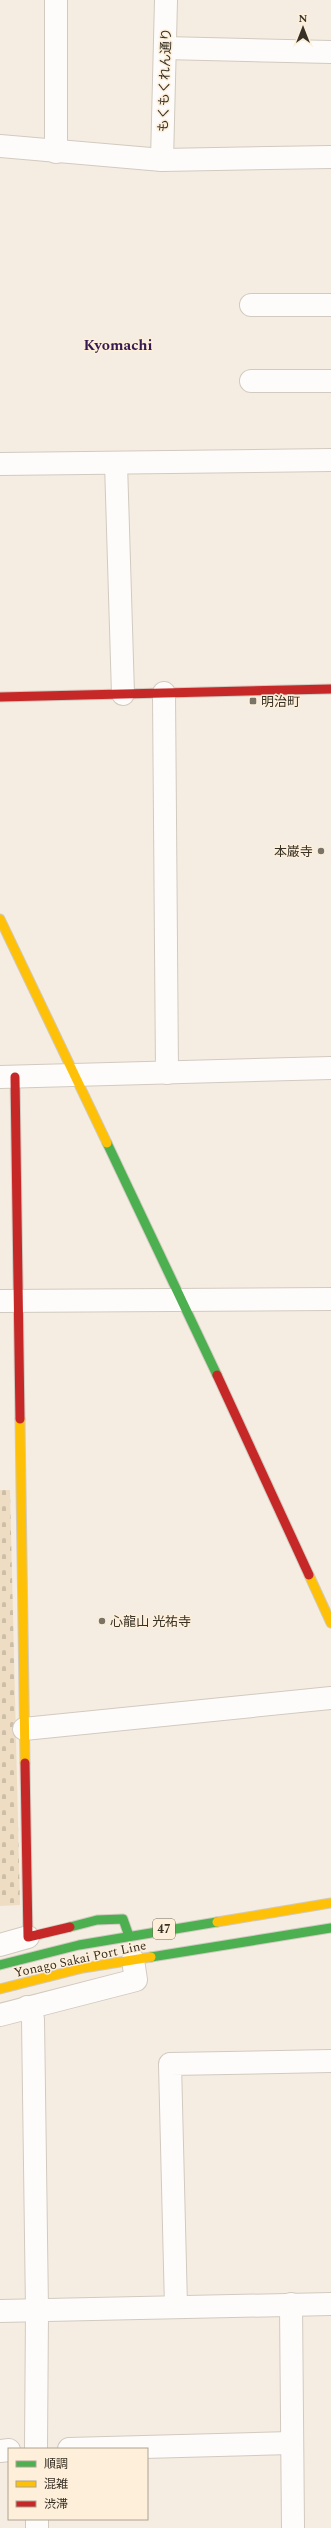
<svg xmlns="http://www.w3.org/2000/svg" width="331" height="2528" viewBox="0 0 331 2528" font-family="Spectral,'Noto Sans JP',serif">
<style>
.cemetery{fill:url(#cemetery-stones)}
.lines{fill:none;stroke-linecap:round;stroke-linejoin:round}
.street-casing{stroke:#d1cac0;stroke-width:24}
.fast-casing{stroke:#d1cac0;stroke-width:11}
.slow-casing{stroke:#d1cac0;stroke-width:11}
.jam-casing{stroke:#d1cac0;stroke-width:11}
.street{stroke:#fefcfa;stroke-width:22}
.fast{stroke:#4caf50;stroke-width:9}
.slow{stroke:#ffc107;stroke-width:9}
.jam{stroke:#c62828;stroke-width:9}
.poi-dot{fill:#7a7367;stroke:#fdefd9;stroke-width:1.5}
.labels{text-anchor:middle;stroke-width:3;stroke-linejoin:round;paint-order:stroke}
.shield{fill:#fdefd9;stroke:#736a5c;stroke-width:1}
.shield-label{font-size:12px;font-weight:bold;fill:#383126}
.street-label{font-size:13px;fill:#383126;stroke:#fdefd9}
.poi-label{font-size:13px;fill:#383126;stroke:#fdefd9;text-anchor:start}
.quarter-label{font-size:15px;font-weight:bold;fill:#351952;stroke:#fdefd9}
</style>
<defs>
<pattern id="cemetery-stones" width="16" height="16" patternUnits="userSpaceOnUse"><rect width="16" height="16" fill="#eeddc2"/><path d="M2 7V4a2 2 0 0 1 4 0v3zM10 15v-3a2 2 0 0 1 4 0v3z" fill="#cdbea7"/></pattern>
</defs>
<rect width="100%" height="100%" fill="#f5ede1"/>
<path class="cemetery" d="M0,1490H10L20,1905L0,1906Z"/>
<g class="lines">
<defs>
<g id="street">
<path d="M165,48L331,52"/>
<path d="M0,146L162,160L331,157"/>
<path d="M56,152V0"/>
<path d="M162,160L166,0"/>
<path d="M251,305H331"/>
<path d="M251,381H331"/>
<path d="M116,463L123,694"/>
<path d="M0,464L331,460"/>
<path d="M164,693L167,1073"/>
<path d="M0,1077L331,1068"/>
<path d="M0,1301L331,1299"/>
<path d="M24,1729L331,1698"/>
<path d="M0,1945L28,1937"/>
<path d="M27,2007L33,2019L37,2310L36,2449"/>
<path d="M0,2015L136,1980L133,1960"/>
<path d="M291,2304L293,2528"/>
<path d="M176,2307L170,2064L331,2061"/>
<path d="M0,2311L331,2304"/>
<path d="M69,2449L291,2443"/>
<path d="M0,2451L9,2450"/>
<path d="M37,2519V2528"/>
</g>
<g id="fast">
<path d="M107,1143L217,1375"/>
<path d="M70,1927L97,1920L123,1919L129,1936"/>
<path d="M151,1957L331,1928"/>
<path d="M0,1965L79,1945L217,1922"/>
</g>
<g id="slow">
<path d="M0,919L107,1143"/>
<path d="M20,1419L25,1763"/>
<path d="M309,1575L331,1623"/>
<path d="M217,1922L331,1903"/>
<path d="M0,1989L83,1968L151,1957"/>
</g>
<g id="jam">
<path d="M0,697L331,689"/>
<path d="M15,1077L20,1419"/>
<path d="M217,1375L309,1575"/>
<path d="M25,1763L28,1937L70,1927"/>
</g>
</defs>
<use href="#street" class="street-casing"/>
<use href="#fast" class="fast-casing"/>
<use href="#slow" class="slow-casing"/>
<use href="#jam" class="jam-casing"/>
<use href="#street" class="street"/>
<use href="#fast" class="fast"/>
<use href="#slow" class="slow"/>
<use href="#jam" class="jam"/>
</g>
<g class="poi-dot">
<rect x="249" y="697" width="8" height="8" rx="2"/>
<circle cx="321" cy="851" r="4"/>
<circle cx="102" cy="1621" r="4"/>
</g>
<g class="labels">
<rect class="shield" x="153" y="1919" width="22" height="20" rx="3"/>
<g class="shield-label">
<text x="164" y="1933">47</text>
</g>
<g class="street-label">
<text transform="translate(164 80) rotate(-88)" y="5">もくもくれん通り</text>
<text transform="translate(80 1958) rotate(-12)" y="5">Yonago Sakai Port Line</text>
</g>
<g class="poi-label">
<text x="261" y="706">明治町</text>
<text x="313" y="856" text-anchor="end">本巌寺</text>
<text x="110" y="1626">心龍山 光祐寺</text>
</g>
<g class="quarter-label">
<text x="118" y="350">Kyomachi</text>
</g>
</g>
<rect x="8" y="2448" width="140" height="72" fill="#fdefd9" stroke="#aea391"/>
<rect x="16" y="2461" width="20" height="6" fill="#4caf50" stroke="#aea391"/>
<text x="44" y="2468" font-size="12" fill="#383126">順調</text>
<rect x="16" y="2481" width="20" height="6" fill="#ffc107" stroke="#aea391"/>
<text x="44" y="2488" font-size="12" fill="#383126">混雑</text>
<rect x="16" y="2501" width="20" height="6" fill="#c62828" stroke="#aea391"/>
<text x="44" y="2508" font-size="12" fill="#383126">渋滞</text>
<g transform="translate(303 28)" stroke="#fdefd9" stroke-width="3" paint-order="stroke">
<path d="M0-3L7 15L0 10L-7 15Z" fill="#383126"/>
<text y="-6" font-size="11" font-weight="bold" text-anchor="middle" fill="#383126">N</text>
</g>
</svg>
